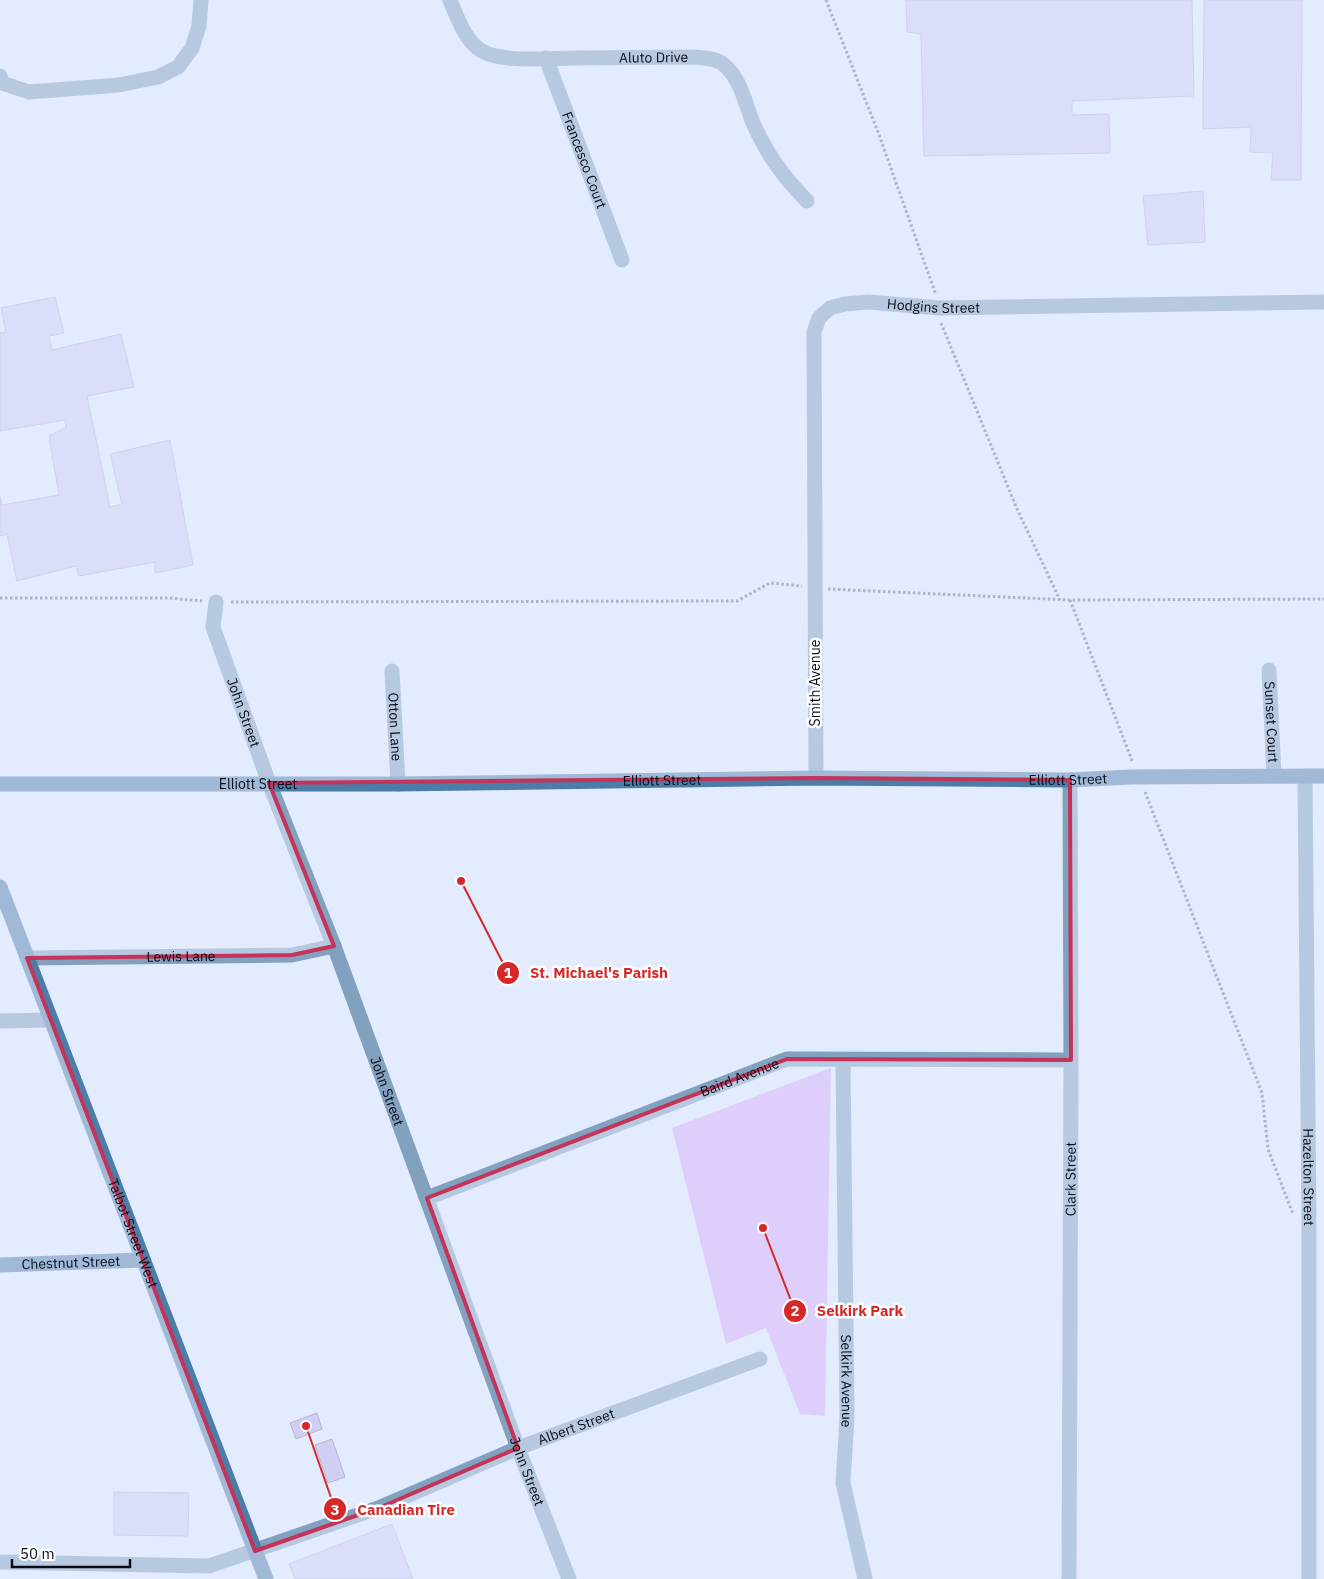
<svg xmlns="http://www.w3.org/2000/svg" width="1324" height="1579" viewBox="0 0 1324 1579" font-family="'IBM Plex Sans',sans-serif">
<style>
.green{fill:#d5acf8}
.building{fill:#d1cef3;stroke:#b7b4d5}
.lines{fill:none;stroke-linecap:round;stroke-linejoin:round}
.path{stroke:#6c7280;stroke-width:3;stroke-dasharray:2.5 2.5;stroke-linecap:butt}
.street{stroke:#81a1bf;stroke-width:15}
.secondary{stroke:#4c7ca8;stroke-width:15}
.marked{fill:none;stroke:#c33458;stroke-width:4;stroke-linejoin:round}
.labels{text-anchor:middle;stroke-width:5;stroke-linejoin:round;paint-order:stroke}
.street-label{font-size:14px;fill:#080c16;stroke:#fff}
.leader{fill:none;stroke:#d62828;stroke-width:2}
.callout-dot{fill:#d62828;stroke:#fff;stroke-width:2}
.mark-label{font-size:15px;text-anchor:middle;font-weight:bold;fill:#fff}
.callout-label{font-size:15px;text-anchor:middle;font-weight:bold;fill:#d62828;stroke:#fff;stroke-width:5;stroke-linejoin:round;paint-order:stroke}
</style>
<rect width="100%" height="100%" fill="#e3ebfe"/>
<path class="green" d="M831,1068L825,1416L800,1414L766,1328L726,1344L672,1128Z"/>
<g class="building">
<path d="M906,0H1192L1194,96L1072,101V115L1109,114L1110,153L924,156L921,34L907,32Z"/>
<path d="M1204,0H1302L1301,180H1271L1273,153L1250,152L1251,127L1203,129Z"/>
<path d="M1203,191L1205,242L1148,245L1143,196Z"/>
<path d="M55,297L64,333L49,336L52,350L121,334L134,387L87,396L110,507L122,504L110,454L170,440L193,565L155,573V562L79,576L76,566L17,581L7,534L0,536V496L2,505L59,495L49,436L66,427L65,420L0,431V333L6,332L1,308Z"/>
<path d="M317,1413L322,1429L296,1439L290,1423Z"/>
<path d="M332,1439L345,1477L328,1483L315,1445Z"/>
<path d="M114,1492L189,1493L188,1536L114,1535Z"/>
<path d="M392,1524L413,1579H295L289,1564Z"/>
</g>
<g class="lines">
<g class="path">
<path d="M826,0L878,132L936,295"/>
<path d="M941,323L1017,509L1060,600"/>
<path d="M828,589L1070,600L1324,599"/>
<path d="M0,598H169L202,601"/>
<path d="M1070,600L1133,763"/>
<path d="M231,602L737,601L770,583L802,586"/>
<path d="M1145,792L1262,1093L1268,1149L1293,1214"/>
</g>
<g class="street">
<path id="s1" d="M450,0C457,17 465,41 482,51C502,63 552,58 576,58C616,58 655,57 695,57C704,58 717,58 724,65C741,79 745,103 753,123C768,156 782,175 807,201"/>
<path id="s2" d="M546,58L622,260"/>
<path d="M0,76L2,83L29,92L119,85L158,77L178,67L192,48L199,26L201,0"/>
<path id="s3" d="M216,602L213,627L269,783L334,946L518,1448L569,1579"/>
<path id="s4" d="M1269,670L1274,775"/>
<path id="s5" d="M392,671L398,784"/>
<path id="s6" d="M1305,776L1309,1224V1579"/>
<path id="s7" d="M816,778L814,332L819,318L830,308L845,304L868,302L940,308L1324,302"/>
<path id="s8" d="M27,958L292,955L334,946"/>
<path d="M0,1021L50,1020"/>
<path id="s9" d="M843,1060L847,1417L843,1483L865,1579"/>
<path id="s10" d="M427,1198L787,1059L1071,1060"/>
<path id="s11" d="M0,1562L209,1566L381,1507L518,1448L760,1359"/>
<path id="s12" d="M1069,1579L1071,1060L1070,780"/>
</g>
<g class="secondary">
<path id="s13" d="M0,784H398L816,778L1070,780L1131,777L1324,776"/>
<path id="s14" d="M0,887L266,1579"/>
<path id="s15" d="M0,1265L142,1260"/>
</g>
</g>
<path d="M0 0H1324V1579H0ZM816,778L1070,780L1071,1060L787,1059L427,1198L518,1448L381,1507L255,1551L27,958L292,955L334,946L269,783Z" fill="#e3ebfe" fill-opacity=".55" fill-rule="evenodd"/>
<path class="marked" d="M816,778L1070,780L1071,1060L787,1059L427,1198L518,1448L381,1507L255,1551L27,958L292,955L334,946L269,783Z"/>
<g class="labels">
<g class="street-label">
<text dy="5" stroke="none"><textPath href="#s1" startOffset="234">Aluto Drive</textPath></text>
<text dy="5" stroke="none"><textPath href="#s2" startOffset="109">Francesco Court</textPath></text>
<text dy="5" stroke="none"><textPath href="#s7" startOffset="580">Hodgins Street</textPath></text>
<text transform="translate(815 683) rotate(-90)" y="5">Smith Avenue</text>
<text dy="5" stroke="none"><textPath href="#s3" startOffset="116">John Street</textPath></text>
<text dy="5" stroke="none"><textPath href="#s4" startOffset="52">Sunset Court</textPath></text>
<text dy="5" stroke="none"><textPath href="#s5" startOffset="56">Otton Lane</textPath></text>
<text dy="5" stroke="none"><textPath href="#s13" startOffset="1068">Elliott Street</textPath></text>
<text dy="5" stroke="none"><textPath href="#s13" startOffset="662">Elliott Street</textPath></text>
<text dy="5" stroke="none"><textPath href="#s13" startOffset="258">Elliott Street</textPath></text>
<text dy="5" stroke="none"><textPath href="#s8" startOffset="154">Lewis Lane</textPath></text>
<text dy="5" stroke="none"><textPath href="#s10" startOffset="335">Baird Avenue</textPath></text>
<text dy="5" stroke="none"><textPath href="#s3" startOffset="521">John Street</textPath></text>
<text dy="5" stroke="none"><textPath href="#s6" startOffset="401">Hazelton Street</textPath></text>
<text dy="5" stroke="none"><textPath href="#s12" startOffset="400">Clark Street</textPath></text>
<text dy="5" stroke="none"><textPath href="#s14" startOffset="371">Talbot Street West</textPath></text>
<text dy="5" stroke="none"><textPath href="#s15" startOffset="71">Chestnut Street</textPath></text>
<text dy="5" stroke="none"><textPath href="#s9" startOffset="321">Selkirk Avenue</textPath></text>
<text dy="5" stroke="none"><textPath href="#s11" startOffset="602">Albert Street</textPath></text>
<text dy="5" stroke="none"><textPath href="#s3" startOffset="926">John Street</textPath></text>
</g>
</g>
<path class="leader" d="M461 881L508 973M763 1228L795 1311M306 1426L335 1509"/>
<g class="callout-dot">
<circle cx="461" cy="881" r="5"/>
<circle cx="763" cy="1228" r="5"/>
<circle cx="306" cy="1426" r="5"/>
<circle cx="508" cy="973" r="12"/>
<circle cx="795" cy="1311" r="12"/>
<circle cx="335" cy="1509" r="12"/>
</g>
<g class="mark-label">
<text x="508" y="978">1</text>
<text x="795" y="1316">2</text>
<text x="335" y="1515">3</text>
</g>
<g class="callout-label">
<text x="599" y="978">St. Michael's Parish</text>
<text x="860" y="1316">Selkirk Park</text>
<text x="406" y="1515">Canadian Tire</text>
</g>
<path d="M12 1559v8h118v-8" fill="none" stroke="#080c16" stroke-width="2.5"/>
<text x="20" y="1559" font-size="15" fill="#080c16" stroke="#ffffff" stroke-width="4" paint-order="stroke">50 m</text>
</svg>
